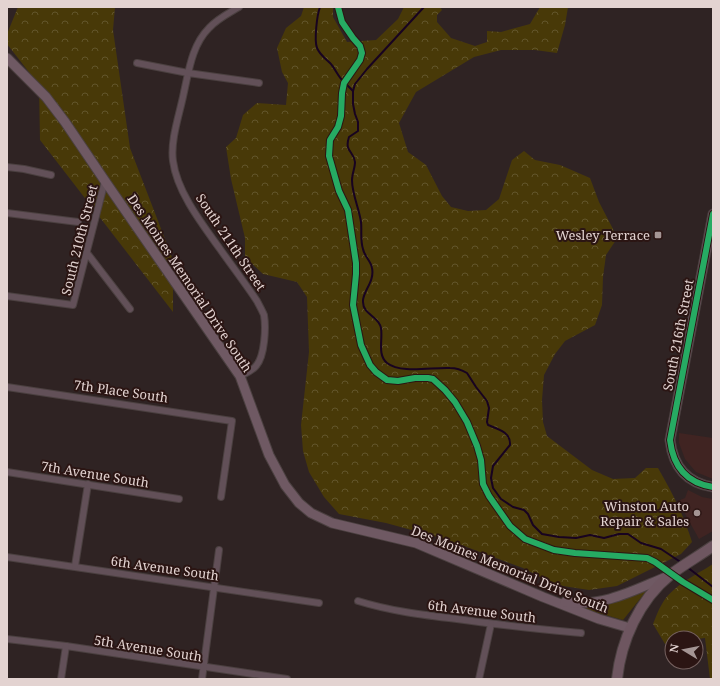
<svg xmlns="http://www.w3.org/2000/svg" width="720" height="686" viewBox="0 0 720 686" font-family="'Noto Serif',serif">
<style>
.built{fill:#402422}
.green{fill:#483908}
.forest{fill:url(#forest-crowns)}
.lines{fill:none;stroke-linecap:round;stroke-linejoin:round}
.stream{stroke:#180320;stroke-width:2}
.street-casing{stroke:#4b4040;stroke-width:8}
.secondary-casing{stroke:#4b4040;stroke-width:11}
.primary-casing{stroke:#4b4040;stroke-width:12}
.street{stroke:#625058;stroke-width:6}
.secondary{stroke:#6f5963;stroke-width:9}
.primary{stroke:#6e5660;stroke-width:10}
.cycleway-casing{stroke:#2b1513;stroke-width:8}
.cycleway{stroke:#26ab63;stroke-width:6}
.poi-dot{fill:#a49594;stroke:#2b1513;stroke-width:1.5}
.labels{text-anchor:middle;stroke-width:4;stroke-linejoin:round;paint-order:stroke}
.poi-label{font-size:13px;fill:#e3d3d1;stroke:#2b1513;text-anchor:end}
.street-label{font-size:13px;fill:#e3d3d1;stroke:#2b1513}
</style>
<defs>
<pattern id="forest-crowns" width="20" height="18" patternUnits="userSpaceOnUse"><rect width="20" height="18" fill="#483908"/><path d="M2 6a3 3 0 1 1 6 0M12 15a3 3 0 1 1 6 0" fill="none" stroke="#62552b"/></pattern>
</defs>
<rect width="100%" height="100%" fill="#2f2323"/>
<g class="built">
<path d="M679,433L713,438V479L696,472L685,459L679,443Z"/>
<path d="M688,490L702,497L713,499V531L699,539L678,501L685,498Z"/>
</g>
<path class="green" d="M648,589L623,620L574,606L604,604L624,599Z"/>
<g class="forest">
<path d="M18,7H115L113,30L130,148L173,260V312L40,140L39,85L7,44V34Z"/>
<path d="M304,7H333V17L347,42L376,40L398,19L404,7H440L442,10L437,15V22L451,38L475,46L487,42V31L501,32L530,24L540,7H568L565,25L557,53L535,50H501L474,57L416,92L399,123L408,152L426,165L442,196L451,207L468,211L486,210L499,199L512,160L524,151L535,160L560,165L590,178L599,202L613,229L616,240L606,255L603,277L602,305L595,325L565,341L555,354L544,375L542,400L543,422L547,436L592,470L613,479L635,478L646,468H658C672,492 684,516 692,542L681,554L617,586L589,590L563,586L544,579L523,568L448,540L386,523L339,514L324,497L309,472L303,451L301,425L309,352L307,297L297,282L263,274L245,257V238L231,179L226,147L236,138L243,115L257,103L286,105L288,83L282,72L277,48L286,28L301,16Z"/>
<path d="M713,564V679H710L705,638L696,639V638H672V643L665,644L653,624C656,617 658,610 662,604C672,586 696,575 713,564Z"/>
</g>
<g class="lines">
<g class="stream">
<path d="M320,7C317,15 314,40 317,48C320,55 325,58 330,63C335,68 337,75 343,81"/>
<path d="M424,7L367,69L355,84L353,91V104L355,114L358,122V131L349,137C344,152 354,151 355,162C355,168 352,174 352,180C352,194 359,208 361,222C362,230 360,240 363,249C364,256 371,261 372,268C375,282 362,292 363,302C363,315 379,316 381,328C383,339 377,355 387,363C401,374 432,367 450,368C456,368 462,370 467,373L476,387L487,401L489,408L487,422L488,425C498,429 511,432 510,445L493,466L491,478L493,488L501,499L513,507L524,510L528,514L533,525L542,534L559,537L576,538L590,535L604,538L619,534H628L641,543L661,549L682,563"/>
<path d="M346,84L353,91"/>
<path d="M687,567L713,587"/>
</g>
<defs>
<g id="street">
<path d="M239,7C229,13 217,19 209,28C192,45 189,70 184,92C180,113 170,140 173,161C177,192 202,224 220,249C232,266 245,283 257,301C259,305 262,310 264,315C266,327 265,356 256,366C252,371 246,373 240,376"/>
<path d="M137,63L188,73L259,83"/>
<path d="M7,167L24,169L51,175"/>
<path d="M7,213L78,222"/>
<path d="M87,253L130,309"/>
<path d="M7,296L73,305L105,181"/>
<path d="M7,387L232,421L221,497"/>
<path d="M7,472L179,499"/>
<path d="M7,557L319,603"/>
<path d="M75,566L88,484"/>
<path d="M358,601C390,611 423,615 457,619C498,625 540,629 581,633"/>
<path d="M7,639L66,646L287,679"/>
<path d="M61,679L66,646"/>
<path d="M202,679L219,550"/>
<path d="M479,679L491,624"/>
</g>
<g id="secondary">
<path d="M7,58L46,97L65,122L107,184L240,376L269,455L285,485L299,503L311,513L332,523L416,543L543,597L599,619L630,628"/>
<path d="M713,214L670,440C673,466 686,483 713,487"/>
<path d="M565,602C604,607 632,591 666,577"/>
</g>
<path id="primary" d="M617,679C621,641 639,600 670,575C683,565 699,556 713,546"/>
</defs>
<use href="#street" class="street-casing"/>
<use href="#secondary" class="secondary-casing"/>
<use href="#primary" class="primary-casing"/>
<use href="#street" class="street"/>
<use href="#secondary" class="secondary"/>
<use href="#primary" class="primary"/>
<defs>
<g id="cycleway">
<path d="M338,7L342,22L353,38L360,46L362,53L360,60L344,83L342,93L341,116L338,127L330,140L329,156L339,191L348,210L356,263V274L353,305L361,345L370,365L376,372L387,380L398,381L415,378H428L433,379L445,390L455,402L467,422L477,446L481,460L483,484L489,496L510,526L525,539L554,550L575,553L647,558L655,562L683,582L713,600"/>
<path d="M713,214L670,440C673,466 686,483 713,487"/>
</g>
</defs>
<use href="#cycleway" class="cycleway-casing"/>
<use href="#cycleway" class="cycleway"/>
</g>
<g class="poi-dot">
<rect x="654" y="231" width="8" height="8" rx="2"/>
<circle cx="697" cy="513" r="4"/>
</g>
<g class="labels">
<g class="poi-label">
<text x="650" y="240">Wesley Terrace</text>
<text x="689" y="511">Winston Auto<tspan x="689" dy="15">Repair &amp; Sales</tspan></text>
</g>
<g class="street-label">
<text transform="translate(79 240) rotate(-76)" y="5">South 210th Street</text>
<text transform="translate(231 242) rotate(56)" y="5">South 211th Street</text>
<text transform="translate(190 283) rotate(56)" y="5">Des Moines Memorial Drive South</text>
<text transform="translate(678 335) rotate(-79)" y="5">South 216th Street</text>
<text transform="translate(121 391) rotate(8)" y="5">7th Place South</text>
<text transform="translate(95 474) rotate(9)" y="5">7th Avenue South</text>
<text transform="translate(165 568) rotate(8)" y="5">6th Avenue South</text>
<text transform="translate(510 569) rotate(22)" y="5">Des Moines Memorial Drive South</text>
<text transform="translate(482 611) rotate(7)" y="5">6th Avenue South</text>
<text transform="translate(148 648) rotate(9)" y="5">5th Avenue South</text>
</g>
</g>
<rect width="720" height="686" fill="none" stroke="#e3d3d1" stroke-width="16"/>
<g transform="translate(684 650) rotate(280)"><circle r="19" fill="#2b1513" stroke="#75615f"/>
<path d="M0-3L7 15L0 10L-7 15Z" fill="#a49594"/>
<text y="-6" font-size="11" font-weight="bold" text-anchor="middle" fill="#e3d3d1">N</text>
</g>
</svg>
